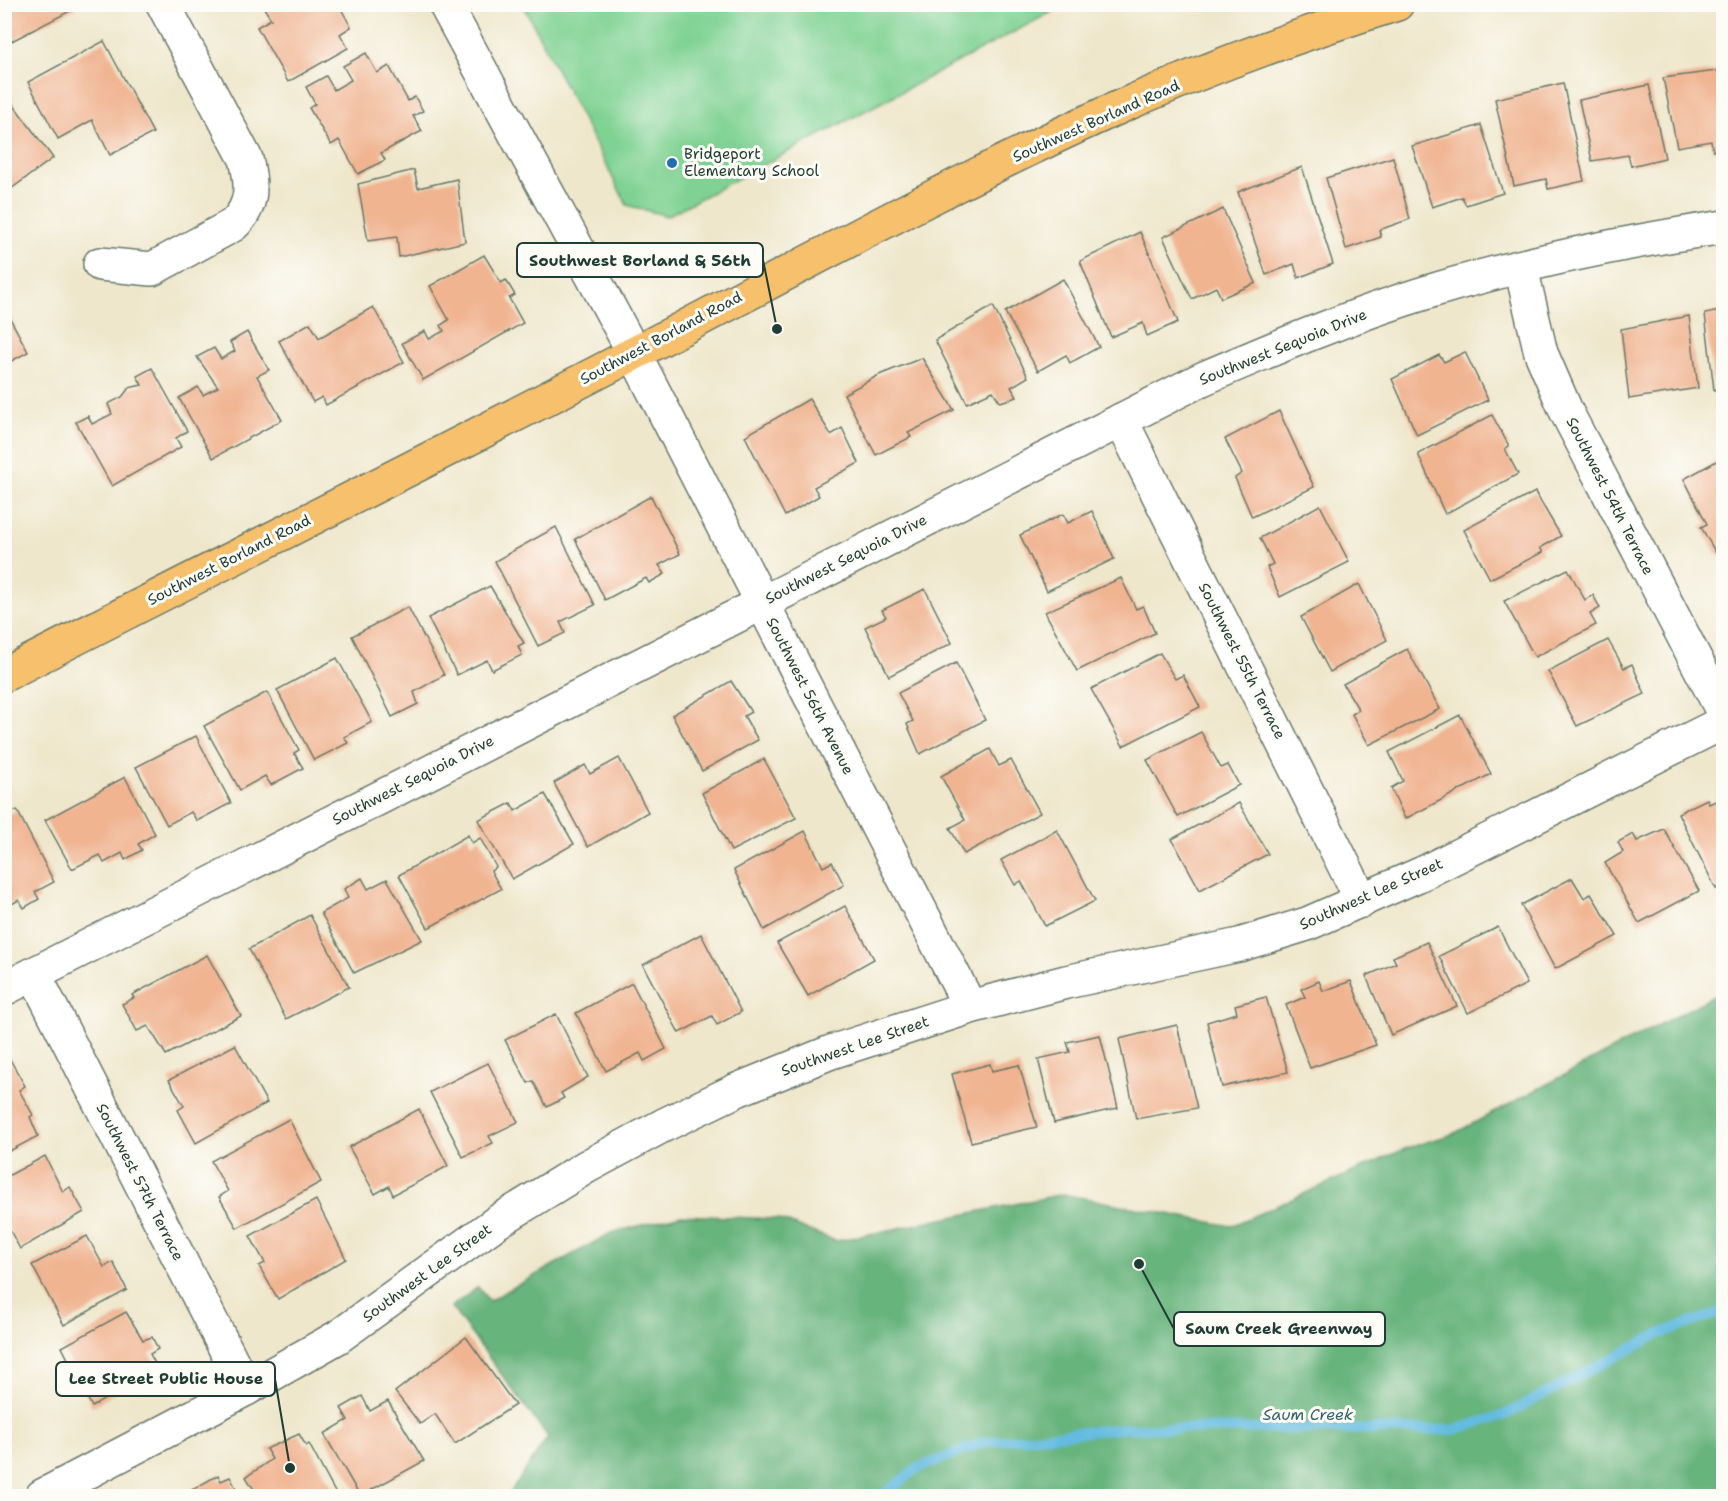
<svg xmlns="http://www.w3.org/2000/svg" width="1728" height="1501" viewBox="0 0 1728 1501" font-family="'Shantell Sans',sans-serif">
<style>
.green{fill:#7fd293;stroke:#4f8864;stroke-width:1.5}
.forest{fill:#67b47d;stroke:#437858;stroke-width:1.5}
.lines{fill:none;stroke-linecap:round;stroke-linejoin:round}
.stream{stroke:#64bbe1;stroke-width:10}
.building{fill:#f0b491}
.minor-casing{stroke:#687869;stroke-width:36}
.major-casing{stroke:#687869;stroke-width:36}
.minor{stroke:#fff;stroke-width:33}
.major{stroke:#f7c06c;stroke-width:33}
.poi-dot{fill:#1f6fb2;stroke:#fdfcf7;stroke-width:2}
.labels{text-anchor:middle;stroke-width:6;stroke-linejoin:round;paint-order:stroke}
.street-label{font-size:15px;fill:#1f3d34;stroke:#fdfcf7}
.poi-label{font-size:15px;fill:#1f3d34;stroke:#fdfcf7;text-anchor:start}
.water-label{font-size:16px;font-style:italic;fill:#346368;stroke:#fdfcf7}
.leader{fill:none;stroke:#1f3d34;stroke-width:2}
.callout-dot{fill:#1f3d34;stroke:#fdfcf7;stroke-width:2}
.callout{fill:#fdfcf7;stroke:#1f3d34;stroke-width:2}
.callout-label{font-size:16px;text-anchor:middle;font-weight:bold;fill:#1f3d34}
</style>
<rect width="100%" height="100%" fill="#fdfcf7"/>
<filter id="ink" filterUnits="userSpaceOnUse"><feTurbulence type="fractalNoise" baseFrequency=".0167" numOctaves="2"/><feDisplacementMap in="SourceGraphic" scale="12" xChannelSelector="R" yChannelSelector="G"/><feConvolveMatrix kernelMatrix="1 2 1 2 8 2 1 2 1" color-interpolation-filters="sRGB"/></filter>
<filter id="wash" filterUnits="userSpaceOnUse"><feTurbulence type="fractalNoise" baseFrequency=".008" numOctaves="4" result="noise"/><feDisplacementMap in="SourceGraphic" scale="24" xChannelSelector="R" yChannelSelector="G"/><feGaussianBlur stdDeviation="1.35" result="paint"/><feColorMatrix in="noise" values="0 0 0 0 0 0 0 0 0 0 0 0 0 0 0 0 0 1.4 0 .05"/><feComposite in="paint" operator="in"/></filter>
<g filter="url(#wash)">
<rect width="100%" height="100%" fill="#efe7cc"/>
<path class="green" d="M523,5L1065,4V5L667,216L627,205Z"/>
<path class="forest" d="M1723,991V1496H508L548,1437L451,1307L478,1287L489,1301L611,1233L681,1215L778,1219L836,1241L1063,1194L1231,1226L1407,1148L1453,1134Z"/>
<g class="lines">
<path class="stream" d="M882,1496L916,1469L984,1442L1127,1428L1453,1430L1505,1415L1659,1334L1724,1311"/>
</g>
<g id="blocks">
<g class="building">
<path d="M4,4H74L76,8L4,45Z"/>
<path d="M262,5H339L351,27L340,34L348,48L288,82L257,27L271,19Z"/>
<path d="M104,41L153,133L110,155L92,120L58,139L28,82Z"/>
<path d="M366,53L377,73L389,66L408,101L415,97L423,111L413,116L422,131L381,153L385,160L358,174L339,140L331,145L309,108L315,104L306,87L326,76L334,90L351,80L343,66Z"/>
<path d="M1724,70V149L1713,151L1711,141L1677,147L1663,78Z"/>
<path d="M1563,83L1584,181L1548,189L1546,179L1514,186L1495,99Z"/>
<path d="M1649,85L1665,158L1631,166L1628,155L1592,161L1579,100Z"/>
<path d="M7,96L53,158L4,194V98Z"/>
<path d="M1481,125L1503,193L1466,205L1462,197L1432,207L1412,146Z"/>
<path d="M1393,157L1410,219L1379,230L1381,237L1346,249L1326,178Z"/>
<path d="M1302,167L1333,264L1298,278L1294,264L1266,275L1238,192Z"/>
<path d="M414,170L418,188L457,179L465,242L399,257L397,237L368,241L358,184Z"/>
<path d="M1223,209L1256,283L1221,298L1216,287L1192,299L1163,237Z"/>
<path d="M1140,232L1178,322L1147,336L1143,323L1111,337L1080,261Z"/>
<path d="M484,255L501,283L506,280L515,295L509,298L523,323L423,380L402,343L425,331L429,339L444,331L441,325L449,320L430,286Z"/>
<path d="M1063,279L1099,347L1070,363L1066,355L1038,371L1005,312Z"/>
<path d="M993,306L1028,377L1011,387L1017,397L1000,402L993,391L967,403L935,340Z"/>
<path d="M4,307L28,352L4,365Z"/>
<path d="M373,307L404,362L326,405L322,397L313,402L279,341L310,323L319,338Z"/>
<path d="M1724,310V389L1714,390L1705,314Z"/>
<path d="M1689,316L1698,388L1629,399L1621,329Z"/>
<path d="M247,332L269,370L257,376L282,420L213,458L179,398L198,387L203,395L218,387L197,357L214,348L221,359L235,351L230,342Z"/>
<path d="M1465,352L1488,400L1417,435L1392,379L1439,355L1444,362Z"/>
<path d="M922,358L954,410L908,433L911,437L876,455L844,394L879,375Z"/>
<path d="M152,368L187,431L176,438L181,447L112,486L76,422L88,416L92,424L112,414L108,404L122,397L129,388L142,385L137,376Z"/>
<path d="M809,399L831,435L842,428L859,463L814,487L819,496L785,516L745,436Z"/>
<path d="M1279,411L1314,487L1252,517L1235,478L1242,473L1225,439Z"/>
<path d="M1492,415L1509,446L1505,449L1518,474L1445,514L1418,454Z"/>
<path d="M1722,458L1724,461V551L1717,555L1701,527L1707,524L1684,479Z"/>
<path d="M1535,492L1561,536L1540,548L1543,552L1490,579L1464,530Z"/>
<path d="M651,496L680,554L659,565L665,574L649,583L646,578L605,600L575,539Z"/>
<path d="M1320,505L1349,562L1280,597L1267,567L1273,564L1260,538Z"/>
<path d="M1092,511L1114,559L1047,591L1020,535L1063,514L1068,523Z"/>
<path d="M556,527L595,605L560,622L565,633L538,646L495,561Z"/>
<path d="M1568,569L1585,600L1593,595L1600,608L1590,614L1596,625L1535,657L1504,601Z"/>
<path d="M1121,578L1136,609L1143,606L1155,633L1077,671L1045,612Z"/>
<path d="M1359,584L1387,640L1330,672L1301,617Z"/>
<path d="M490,586L524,643L518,646L522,655L492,670L487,660L457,675L428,618Z"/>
<path d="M925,589L952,643L889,676L865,627L886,617L882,610Z"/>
<path d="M408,607L444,675L414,692L418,704L392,717L352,636Z"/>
<path d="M1608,640L1624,668L1632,664L1645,694L1577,726L1548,671Z"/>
<path d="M1407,649L1440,709L1369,745L1352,714L1359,710L1343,684Z"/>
<path d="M1160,653L1175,679L1183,675L1200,707L1123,746L1091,689Z"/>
<path d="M337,658L372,722L344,737L348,743L314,760L277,690Z"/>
<path d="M956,663L985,720L920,754L907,724L913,721L898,693Z"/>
<path d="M731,681L751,712L744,716L758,740L702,771L672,715Z"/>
<path d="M267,692L299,750L294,753L303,768L271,785L265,776L240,790L204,726Z"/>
<path d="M1460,715L1491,774L1405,819L1391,788L1403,781L1389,752Z"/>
<path d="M1201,732L1221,768L1228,765L1239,785L1178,817L1147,760Z"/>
<path d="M196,736L231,803L197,821L191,812L167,825L136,767Z"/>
<path d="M990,749L999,766L1011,760L1040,813L964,854L950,828L965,820L941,776Z"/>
<path d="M619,758L648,812L588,847L554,783L585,765L590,774Z"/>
<path d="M764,759L796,818L731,851L702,793Z"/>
<path d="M125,777L155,834L138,844L142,850L125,860L122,853L104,863L100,855L72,869L45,820Z"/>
<path d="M545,794L574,844L512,879L478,820L511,803L515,811Z"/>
<path d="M1724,797V885L1716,889L1678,813L1707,799L1709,804Z"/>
<path d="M1239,803L1268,854L1200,890L1172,839Z"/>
<path d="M17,810L54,882L35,892L39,899L24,908L19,900L4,908V817Z"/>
<path d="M1664,829L1699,891L1639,923L1605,863L1623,852L1618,842L1633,834L1637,841Z"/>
<path d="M1057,830L1095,901L1045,926L1021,881L1015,885L1001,860Z"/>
<path d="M805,831L823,867L832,862L844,885L764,930L734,870Z"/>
<path d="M468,835L472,843L480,838L496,867L491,871L501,889L428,928L399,875Z"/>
<path d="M362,878L368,889L387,879L422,940L354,973L321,913L348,898L344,889Z"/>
<path d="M1572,878L1584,898L1591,894L1617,936L1555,969L1521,905Z"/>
<path d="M845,906L874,959L808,996L777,943Z"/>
<path d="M310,915L349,987L286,1019L249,949Z"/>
<path d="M1498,927L1527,984L1468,1013L1439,956Z"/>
<path d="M701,934L741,1012L717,1025L712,1016L679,1033L643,965Z"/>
<path d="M1427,942L1457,1006L1391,1035L1366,976L1396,963L1393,957Z"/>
<path d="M207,955L241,1016L166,1055L148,1026L137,1031L122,1004L134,998L132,995Z"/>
<path d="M1319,981L1323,991L1351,981L1376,1045L1310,1068L1286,1005L1305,997L1301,989Z"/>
<path d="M632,983L666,1049L644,1061L640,1053L606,1071L576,1013Z"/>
<path d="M1266,997L1288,1072L1222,1087L1207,1022L1237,1013L1235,1005Z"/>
<path d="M556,1014L588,1077L561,1093L564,1098L547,1107L533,1081L528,1083L505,1040Z"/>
<path d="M1177,1025L1197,1108L1136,1119L1119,1039Z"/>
<path d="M1100,1035L1118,1108L1054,1123L1038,1059L1070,1052L1067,1042Z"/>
<path d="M235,1045L267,1103L196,1143L178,1110L184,1106L169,1080Z"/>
<path d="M7,1054L25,1086L19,1090L33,1115L30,1117L38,1136L4,1154V1055Z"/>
<path d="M488,1063L518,1122L489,1136L493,1143L463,1157L430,1092Z"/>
<path d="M990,1064L992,1071L1019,1065L1037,1127L971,1142L952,1074Z"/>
<path d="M419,1109L448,1166L393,1195L389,1186L375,1194L349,1147Z"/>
<path d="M289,1119L321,1182L237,1228L219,1197L228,1191L211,1161Z"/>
<path d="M45,1156L63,1192L70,1187L84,1212L20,1249L4,1219V1178Z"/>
<path d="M316,1200L346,1259L278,1299L259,1266L265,1263L250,1236Z"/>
<path d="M87,1236L104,1267L113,1262L127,1290L64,1325L32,1265Z"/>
<path d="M126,1312L143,1340L152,1337L158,1349L150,1354L157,1367L92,1407L62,1347Z"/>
<path d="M466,1337L515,1405L455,1444L435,1414L420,1424L395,1392Z"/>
<path d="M362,1396L370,1411L388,1401L424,1461L360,1496L324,1434L348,1420L341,1408Z"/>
<path d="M299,1434L306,1446L309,1444L337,1496H258L246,1477L272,1459L266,1449Z"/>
<path d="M218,1475L221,1481L230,1477L240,1496H192L190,1491Z"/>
</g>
</g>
</g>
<g filter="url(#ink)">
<use href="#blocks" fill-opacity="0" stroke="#687869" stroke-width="1.5"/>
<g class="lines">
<defs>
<g id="minor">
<path d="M445,4L634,353L970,1007"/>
<path d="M100,264L152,269L233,225C254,206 252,184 246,159L163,4"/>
<path d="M1521,268L1541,353L1567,413L1724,714"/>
<path d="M1121,420L1362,901"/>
<path d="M34,974L246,1389"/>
<path d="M4,989L1202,379C1277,347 1352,315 1431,291C1526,262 1625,242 1724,227"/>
<path d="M42,1496L246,1389L338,1337L497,1222L586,1167L664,1125L737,1090L831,1052L970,1007L1066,982L1239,945L1307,924L1423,873L1724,722"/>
</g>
<path id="major" d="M4,675C214,567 426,462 635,353C791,272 946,186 1106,113C1201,70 1298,35 1397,4"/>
</defs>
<use href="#minor" class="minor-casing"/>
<use href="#major" class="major-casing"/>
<use href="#minor" class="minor"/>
<use href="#major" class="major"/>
</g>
</g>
<circle class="poi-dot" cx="672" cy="163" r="6"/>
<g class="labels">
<g class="street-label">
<text transform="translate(1096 121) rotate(-24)" y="5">Southwest Borland Road</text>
<text transform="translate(661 338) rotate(-28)" y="5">Southwest Borland Road</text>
<text transform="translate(1283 347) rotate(-22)" y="5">Southwest Sequoia Drive</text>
<text transform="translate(1610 496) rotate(63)" y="5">Southwest 54th Terrace</text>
<text transform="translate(846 559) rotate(-27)" y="5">Southwest Sequoia Drive</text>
<text transform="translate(229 560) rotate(-27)" y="5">Southwest Borland Road</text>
<text transform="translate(1242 661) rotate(63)" y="5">Southwest 55th Terrace</text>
<text transform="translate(810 696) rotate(63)" y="5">Southwest 56th Avenue</text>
<text transform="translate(413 780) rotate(-27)" y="5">Southwest Sequoia Drive</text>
<text transform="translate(1371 894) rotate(-24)" y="5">Southwest Lee Street</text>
<text transform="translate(855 1046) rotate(-19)" y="5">Southwest Lee Street</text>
<text transform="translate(140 1182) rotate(63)" y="5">Southwest 57th Terrace</text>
<text transform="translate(427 1273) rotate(-36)" y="5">Southwest Lee Street</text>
</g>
<g class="poi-label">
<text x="684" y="159">Bridgeport<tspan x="684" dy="17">Elementary School</tspan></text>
</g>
<g class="water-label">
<text x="1308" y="1420">Saum Creek</text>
</g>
</g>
<path class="leader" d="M777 329L763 260M1139 1264L1174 1329M290 1468L275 1379"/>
<g class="callout-dot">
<circle cx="777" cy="329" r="6"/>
<circle cx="1139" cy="1264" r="6"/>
<circle cx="290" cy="1468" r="6"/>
</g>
<g class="callout">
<rect x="517" y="243" width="246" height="34" rx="6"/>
<rect x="1174" y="1312" width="211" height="34" rx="6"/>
<rect x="56" y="1362" width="219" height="34" rx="6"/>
</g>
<g class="callout-label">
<text x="640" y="266">Southwest Borland &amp; 56th</text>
<text x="1279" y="1334">Saum Creek Greenway</text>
<text x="166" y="1384">Lee Street Public House</text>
</g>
<rect width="1728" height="1501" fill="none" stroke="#fdfcf7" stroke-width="24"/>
</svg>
